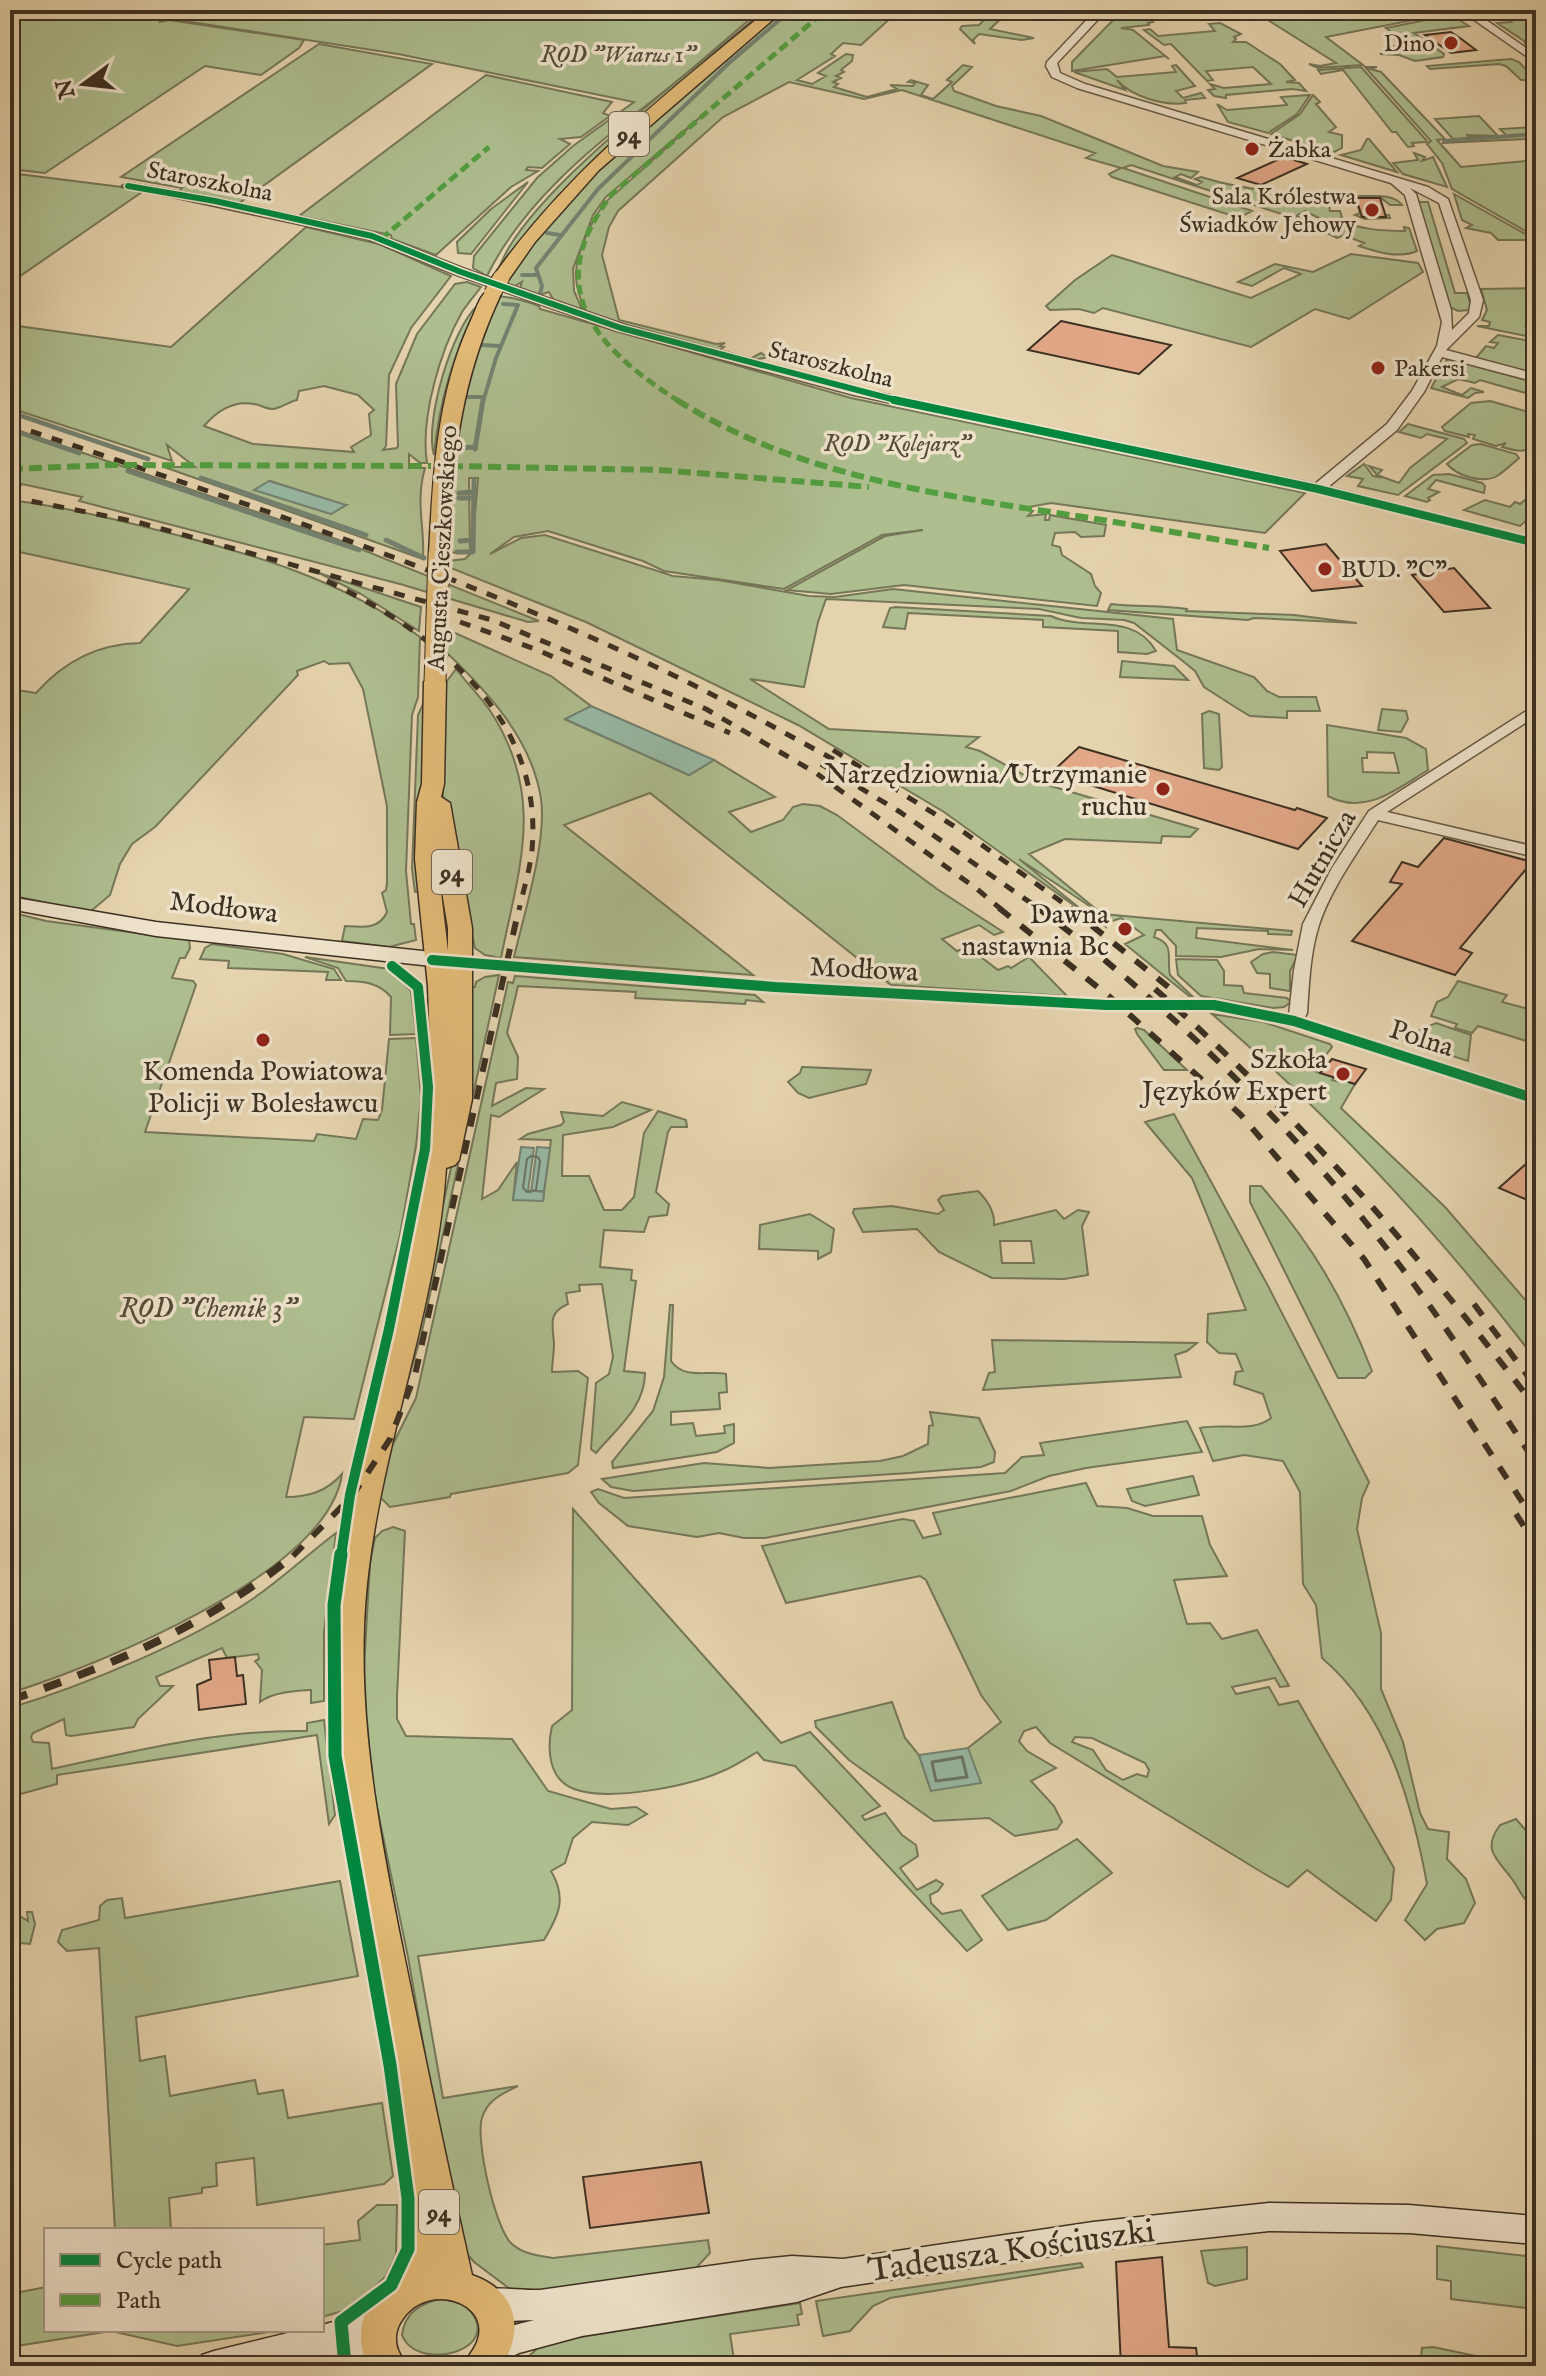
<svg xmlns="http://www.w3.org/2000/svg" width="1546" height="2376" viewBox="0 0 1546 2376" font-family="'IM FELL English',serif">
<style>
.green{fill:#aebe8f;stroke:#757758;stroke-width:2;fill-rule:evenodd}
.water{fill:#97b9a5;stroke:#738271;stroke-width:2}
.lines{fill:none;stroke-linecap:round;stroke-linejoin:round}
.shore-far1{stroke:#6a7464;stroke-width:2}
.shore{stroke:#6a7464;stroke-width:3}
.stream-far1{stroke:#738271;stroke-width:4}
.stream{stroke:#738271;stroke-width:5}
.building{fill:#e2a888;stroke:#3c3022;stroke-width:2}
.street-casing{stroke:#665945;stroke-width:3}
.secondary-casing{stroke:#3c3022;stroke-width:3}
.primary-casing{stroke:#3c3022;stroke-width:3}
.street{fill:#eee2ca;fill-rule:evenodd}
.secondary{fill:#eee2ca;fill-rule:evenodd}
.primary{fill:#e2ba76;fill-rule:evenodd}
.rail-far2{stroke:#3c3022;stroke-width:5;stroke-dasharray:11 11;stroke-linecap:butt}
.rail-far1{stroke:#3c3022;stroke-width:6;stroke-dasharray:14 14;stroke-linecap:butt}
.rail{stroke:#3c3022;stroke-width:8;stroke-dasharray:18 18;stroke-linecap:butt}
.primary-bridge-far1-casing{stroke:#3c3022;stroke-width:18;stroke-linecap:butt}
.primary-bridge-casing{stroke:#3c3022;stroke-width:23;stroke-linecap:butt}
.primary-bridge-far1{stroke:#e2ba76;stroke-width:16}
.primary-bridge{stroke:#e2ba76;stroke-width:21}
.quiet-far1{stroke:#529e40;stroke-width:5;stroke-dasharray:10 5;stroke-linecap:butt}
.quiet{stroke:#529e40;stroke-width:6;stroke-dasharray:13 6;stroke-linecap:butt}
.cycleway-far3-casing{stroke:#eee2ca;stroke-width:9}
.cycleway-far2-casing{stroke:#eee2ca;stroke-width:12}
.cycleway-far1-casing{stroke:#eee2ca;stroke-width:15}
.cycleway-casing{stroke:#eee2ca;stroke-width:18}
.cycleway-far3{stroke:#00873e;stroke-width:6}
.cycleway-far2{stroke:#00873e;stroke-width:8}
.cycleway-far1{stroke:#00873e;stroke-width:10}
.cycleway{stroke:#00873e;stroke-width:13}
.poi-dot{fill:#8f2418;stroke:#eee2ca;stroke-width:3}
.labels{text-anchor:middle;stroke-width:7;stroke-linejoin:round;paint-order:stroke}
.far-poi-label{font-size:24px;fill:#3c3022;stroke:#eee2ca;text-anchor:start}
.far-park-label{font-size:24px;font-style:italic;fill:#534c38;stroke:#eee2ca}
.far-street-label{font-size:24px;fill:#3c3022;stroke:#eee2ca}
.shield{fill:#eee2ca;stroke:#716554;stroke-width:2}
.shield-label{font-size:26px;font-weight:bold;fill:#3c3022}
.poi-label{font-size:28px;fill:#3c3022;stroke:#eee2ca;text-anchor:end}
.street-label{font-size:28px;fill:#3c3022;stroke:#eee2ca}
.park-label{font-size:28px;font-style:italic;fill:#534c38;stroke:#eee2ca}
.near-street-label{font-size:34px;fill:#3c3022;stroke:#eee2ca}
</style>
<rect width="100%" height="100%" fill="#e5d3ad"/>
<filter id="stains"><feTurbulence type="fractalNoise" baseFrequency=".0025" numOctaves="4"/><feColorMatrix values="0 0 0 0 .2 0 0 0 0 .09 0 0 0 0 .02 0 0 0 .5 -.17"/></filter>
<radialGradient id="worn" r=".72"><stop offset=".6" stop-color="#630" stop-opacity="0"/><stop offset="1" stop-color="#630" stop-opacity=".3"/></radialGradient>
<g class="green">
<path d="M10,10H98L161,19L160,22L169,20L304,40L299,48L261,75L205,66L45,173L10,169Z"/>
<path d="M113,10H761C723,41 687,75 648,104C588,150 521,206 487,276L473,268L474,256L537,178L573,146L634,102L398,54Z"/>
<path d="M765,10H771C674,91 572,165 499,269C522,195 701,64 765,10Z"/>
<path d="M784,10H891L888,14H895L861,45L843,43L831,54L835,56L797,80L812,84L826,76L818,73L846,54L853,55L852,61L841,70L844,72L836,76L841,78L833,82L838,84L834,87L867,97L897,89L890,85L913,86L915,83L908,82L911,80L928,85L921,95L933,99L952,82L947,80L963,65L972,67L952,86L954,91L996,106L1041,116L1163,166L1198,172L1191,178L1181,174L1175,177L1197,185L1202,182L1195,179L1201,177C1252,193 1308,195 1362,196C1375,196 1394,194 1402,205H1390L1381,198H1356L1362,217L1389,215L1390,218L1365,219L1355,215L1360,213L1356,200L1348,197L1347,200L1346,196L1328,201L1330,211H1340L1342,217L1337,220C1360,229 1380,231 1405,231L1404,227L1409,228L1417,251C1399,259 1377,252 1359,246L1364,243L1344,235L1337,238L1310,225L1321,219L1305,211L1296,216L1308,221L1306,222L1131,165L1123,168L1252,211L1239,218L1112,177L1109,174L1121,168L1086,158L1095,153L902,90L864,99L789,82L723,117L618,211L609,227L602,255L619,320L716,344L725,343L720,346L724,347L720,350L750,359L761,353L768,357L750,361L587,314C580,300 575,286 576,271C578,249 597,205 616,193L704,114L606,197L593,215L573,269L574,291L582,309L555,303L549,292L539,295L520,288L522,282L515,286L505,284C573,173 686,94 784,10Z"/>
<path d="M992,10H1010L990,29L1034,38L1022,40L979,34L973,40L975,44L960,29L962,26L979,25L986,18L979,17Z"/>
<path d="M1124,10H1189L1130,15L1134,20L1150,19L1153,22L1148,23L1149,25L1121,28L1133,30L1169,59L1165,56L1072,71V62L1122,11L1129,16Z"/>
<path d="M1252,10H1447L1450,13L1326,37L1363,65L1318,68L1309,64L1320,66L1336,63Z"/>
<path d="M1476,10H1531L1530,42L1526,45L1524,41L1497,23L1511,22L1507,19L1494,20Z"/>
<path d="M1451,15L1469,26L1414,33L1444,54L1443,57L1415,61L1399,55L1380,54L1393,51L1389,47L1402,45L1393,38L1398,37L1386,28Z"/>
<path d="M1209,24L1220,23L1241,34L1234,37L1236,39L1233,42H1246L1280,64L1295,80L1286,82L1299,83L1306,91L1292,89L1226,95V98L1214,96L1208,90L1215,89L1210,84L1224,88L1271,84L1253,67L1206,71L1213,80L1207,81L1171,44L1164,45L1144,30L1150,29L1158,36L1215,31Z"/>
<path d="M319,44L432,64L238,204L179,192L182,188L121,177Z"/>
<path d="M1511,59L1519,62L1536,80H1521L1506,66L1499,64L1430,69L1427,66Z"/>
<path d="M1176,65L1195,86L1176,91L1183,98L1201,93L1205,98L1185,100L1186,103C1164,106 1132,97 1117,80L1125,90L1074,72L1107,69L1117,77L1176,72L1172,66Z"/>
<path d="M1361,67L1427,141L1426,142L1412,143L1414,146L1408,147L1396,132H1392L1343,70L1321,74L1318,70Z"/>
<path d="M1365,67H1377L1370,69L1381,72L1445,139L1437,140L1461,167L1536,160V237L1452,189L1442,163L1427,144L1431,141Z"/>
<path d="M486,75L612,102L603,113L610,116L581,137L560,139L570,144L542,168L528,167L526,170L538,171L511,187L436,255L392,239L391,235L299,216Z"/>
<path d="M1310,95L1297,114L1268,133L1228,122L1217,104L1227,110L1287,105L1281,97Z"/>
<path d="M1313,95L1320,102L1316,104L1336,127L1329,132L1342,135V148L1332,153L1271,134L1300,114Z"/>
<path d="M1479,116L1498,136L1467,135L1468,138L1453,139L1435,119Z"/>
<path d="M1536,127V142L1526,139L1442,143L1473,139L1471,137H1504L1506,135L1500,129Z"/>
<path d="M1367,139H1369L1397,172L1341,155L1361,150Z"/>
<path d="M1414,153L1425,157L1422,161L1433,157L1447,187L1403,174L1393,163L1418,160Z"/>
<path d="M10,173L145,190L10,283Z"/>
<path d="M528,182L471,254L458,253L457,242L491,209Z"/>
<path d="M1454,194L1536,240H1498L1491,233L1466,228L1472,225L1462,220Z"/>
<path d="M1417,202H1428L1455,293H1467L1471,306L1469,310L1458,311L1450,307Z"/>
<path d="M306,227L379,244L451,276L411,328L389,375L386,446L383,450L397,448L398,446L396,384L417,334L455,284L467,282L481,287C475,295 468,303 462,312C440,351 420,419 427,463H420L409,454V468H425C415,503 425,526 423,559L164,467H195L167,445L172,461L10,408V325L171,347ZM324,386L358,395L374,410L369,414L371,435L351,447L354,452L253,444L204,426C216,412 233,400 254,404C261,405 266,409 273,409C282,408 288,402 297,400L299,391ZM270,481L345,505H346L331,514L255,490Z"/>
<path d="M1351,254L1418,263L1423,272L1349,319L1315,309L1251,347L1103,308L1094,313L1079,309L1050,310L1046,306L1075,280L1112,255L1251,298L1301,274L1284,268L1252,286L1238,282L1275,264L1313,272Z"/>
<path d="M1536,288V323L1526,327L1536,332V338L1477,326H1489L1490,322L1482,320L1487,310L1481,289Z"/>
<path d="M498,296C510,297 528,302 539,306L540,309L851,398L1305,493L1265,533L1051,503L1023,508L1033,511L1028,516L1046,514L1045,520H1049L1050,515L1106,525L1104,536L1081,537L1075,532L1055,533L1052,545L1060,547L1062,555L1091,574L1095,586L1101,593L1097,606L904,585L831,594L787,590L885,536L923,530L882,535L784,589L664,571L643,561L548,531L514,537L490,554L521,538L545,535L673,576L718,580L809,596L835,597L893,589L1173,619L1177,650L1254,677L1267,691L1279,697H1316L1320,711H1287V718L1250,716L1235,707L1204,687L1195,671L1184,662L1134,623L1124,620L1081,618L1039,609L826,599L818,622L804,687L750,679L829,729L979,737L966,747L980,751L1037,782L1198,829L1190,837L1162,836L1161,843L1065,839L1029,854L1102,914L1292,931L1291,935L1268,934V931L1197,928L1196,938L1293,950L1259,949L1221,957L1176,956V946L1161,930H1156L1154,937C1176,944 1166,958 1170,975L1192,996H1189L1125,944L1144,935L1121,918L1106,923V927L1090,914L1097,911L1019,859L1093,919L944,812L798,725L586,622L446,566L448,561L465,559L472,552L478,478H469L470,552L449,553L448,496L464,381Z"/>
<path d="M478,305C454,352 439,402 434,455C424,422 452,328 478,305Z"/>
<path d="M1498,335L1536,342V375L1475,359L1486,346L1494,348L1498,343L1490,342Z"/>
<path d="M1448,358L1536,381V396L1480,380L1475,383L1458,379L1442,387L1462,395L1471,388L1484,392L1475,393L1468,398L1431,388Z"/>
<path d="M1490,401L1536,414V444C1524,454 1516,451 1502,447L1506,443L1496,446L1473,439L1475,435L1468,434L1469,437L1445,431L1442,427L1471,403Z"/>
<path d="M1408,424L1464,439L1467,443L1398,495L1358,486L1363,479L1347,476L1364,464L1373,476L1379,477L1369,466L1382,470L1377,475L1399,483L1410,468L1447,439L1427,434L1421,438L1399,432Z"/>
<path d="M10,428L336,539L539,621L528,622L400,584L79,501L82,497L22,484L15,492L10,491Z"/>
<path d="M1481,444L1516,454L1519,458C1512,464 1505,471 1497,476C1483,484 1457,476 1447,464L1472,445Z"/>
<path d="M1449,474L1482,483L1485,486L1484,493L1436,480L1428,489L1439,492L1428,498L1430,500L1427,502L1405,496L1433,475Z"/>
<path d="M1536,491V512L1520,526L1464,510L1485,500L1510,507L1515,502L1520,504Z"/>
<path d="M10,500C61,506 111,518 161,531C253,554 343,580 420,637L418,697L412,715L406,871L411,924H414L416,940L389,947L342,941L345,926C362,927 379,930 387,912L382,893L386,890L387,883V806L363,689L349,663L329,664L324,661L297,671L298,675L155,827L132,844L120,864L110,895L90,912L10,895V689L36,693C64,661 97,644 140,643L189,589L10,550Z"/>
<path d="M319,573L421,607L419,631L361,594Z"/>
<path d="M1111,604C1137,607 1162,605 1187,609L1186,611L1294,615L1357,623L1254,618L1248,620L1108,610Z"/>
<path d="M895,607L1051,616C1086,632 1133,611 1156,651L1147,654L1118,652V631L1043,627V620L908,613L905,629L883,627L890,608Z"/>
<path d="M446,629L551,676L591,706L566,720L689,775L714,760L775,797L729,812L751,832L783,820L793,807L803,804L820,806L837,815L937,889L1003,932L994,935L979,925L942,939L957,951L968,947L998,970L1008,966L1011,968L1029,957L1067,996L891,985L650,793L564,825L753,975L514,957C524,914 547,841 541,799C532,739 487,691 445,651Z"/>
<path d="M1122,661L1174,666L1188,680L1120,677Z"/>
<path d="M456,669C467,683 481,697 491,712C546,798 519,867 501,958L485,955L475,948L443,797L444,685Z"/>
<path d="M425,700L423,891L415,892L412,869L418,715Z"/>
<path d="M1382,709L1406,711L1408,719L1401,732L1378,730Z"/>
<path d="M1209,711L1219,714L1222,767L1219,770L1204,768L1202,714Z"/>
<path d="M1327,725L1406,738L1426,749L1428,770C1397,789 1365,816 1328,796ZM1367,752L1394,753L1399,773L1363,772L1362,758H1367Z"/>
<path d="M10,912L46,921L189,940L190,948L185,958H180L172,978L193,981L196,985L145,1132L314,1141L317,1134L356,1139L363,1119L378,1120L382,1110L389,1039L416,1038L421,1097L416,1146L400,1235L354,1419L304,1417L286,1497C308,1497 326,1492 342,1474C328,1574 96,1666 10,1693Z"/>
<path d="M212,944L283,954L334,969L341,980H326L328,972L228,968L229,961L200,959L205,948Z"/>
<path d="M1273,952L1298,955L1290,971V991L1270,988V974L1257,973L1251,962L1263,954Z"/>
<path d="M305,957L389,969L411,991L416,1034L390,1035L391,997C379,983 364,981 346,981L338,968Z"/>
<path d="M1176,959L1217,960L1224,971V985L1242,986L1244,993L1287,998L1291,1002L1284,1007L1273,1008L1201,996L1178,975Z"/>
<path d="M499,975L421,1336L400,1407L461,1121L472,1049L470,987H475L476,982L485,977Z"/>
<path d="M515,976L755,995L763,1002L746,1000L745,1004L635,998L636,992L518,986L507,1033L518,1057L517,1079L496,1083L492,1106L526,1088L544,1089L499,1117L491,1115L482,1199L498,1190L517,1162L513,1200H543L551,1140L520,1139L528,1134L561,1125L564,1122L561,1112L603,1116L622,1102L651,1110L613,1127L563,1135L562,1176H589L604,1210H622L634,1197L644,1133L658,1111L686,1120L687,1127H671L668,1132L656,1192L669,1204L667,1215L649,1217L644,1232L604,1230L600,1267L632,1270L631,1280L636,1281L624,1371L645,1373C645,1407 617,1428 596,1453L591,1449L596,1383L609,1374L613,1357L602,1284L579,1285L580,1291L566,1293L568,1304C547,1313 553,1325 554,1344C554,1353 552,1363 552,1372L578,1371L588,1378L578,1465L568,1473L451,1494L450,1497L390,1507L380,1497L388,1454L416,1398L508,982L513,983Z"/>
<path d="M1458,981L1507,995L1502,1002L1536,1011V1044L1478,1026L1472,1033L1455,1028L1457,1024L1431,1016L1437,1002L1448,997Z"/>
<path d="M1212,1014L1263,1022L1330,1044L1332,1047L1314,1071L1334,1077L1332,1080L1339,1082L1342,1080L1355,1084L1341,1108L1445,1207L1528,1303H1536V1360C1439,1233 1333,1118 1212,1014Z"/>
<path d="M1436,1023L1471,1035L1468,1061L1399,1039Z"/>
<path d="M1137,1028L1144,1030L1187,1070H1164L1137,1034L1135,1029Z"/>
<path d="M802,1067H803L871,1070L866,1084L809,1098L798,1093L788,1082L800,1073Z"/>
<path d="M1174,1114L1267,1284L1369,1482L1362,1498L1357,1529L1381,1633V1689L1403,1742L1420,1813L1428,1829L1449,1832L1447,1859L1466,1879L1475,1903L1464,1923L1437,1929L1425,1940L1405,1920L1427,1884C1412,1803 1387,1713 1322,1658L1316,1605L1303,1584L1300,1492L1283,1461L1244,1455L1213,1461L1200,1428C1224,1423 1252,1433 1271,1418L1263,1394L1234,1384L1236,1372L1243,1371L1236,1354L1219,1353L1207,1342L1208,1314L1246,1310L1192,1178L1145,1122Z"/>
<path d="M1250,1186H1261C1312,1244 1344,1299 1372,1371L1365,1378H1338L1250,1202Z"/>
<path d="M978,1191C988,1201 995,1212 994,1225L1056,1210L1064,1219L1078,1210L1089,1212L1082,1226L1088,1275L1064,1279L992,1278L939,1252L917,1229L863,1232L853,1213L854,1209L892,1206L938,1214L944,1210L938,1200L942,1196ZM1000,1241H1031L1034,1263H1002Z"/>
<path d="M810,1214L834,1229L831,1252L818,1259V1251L759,1249L760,1225Z"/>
<path d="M670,1305H673L671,1361C684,1380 708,1370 726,1374L727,1392L719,1393L720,1409L671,1412V1425L693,1423L696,1436L725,1433L724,1426L734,1424V1443L717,1452L613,1468L612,1462L653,1411L664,1377Z"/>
<path d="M992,1340L1197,1343L1187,1351L1175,1355L1181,1377L983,1390L989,1373L995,1372Z"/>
<path d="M930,1412L979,1418L995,1452L994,1462L981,1467L909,1473L633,1491L611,1487L602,1479L704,1463L769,1468L880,1461L903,1456L928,1444L929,1426L933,1425Z"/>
<path d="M1187,1421L1202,1452L1086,1468L1049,1476L1011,1491L765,1538H744L719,1533L697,1537L628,1526L599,1503L591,1492L598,1489L624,1498L1005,1473L1022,1457L1044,1455L1040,1443Z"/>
<path d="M1193,1476L1199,1495L1145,1506L1132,1501L1127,1489Z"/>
<path d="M1086,1483L1097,1506L1127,1508L1153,1516H1202L1210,1545L1227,1576L1174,1580L1187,1624L1210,1623L1222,1639L1257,1630L1289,1686L1280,1687L1275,1678L1232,1687L1236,1694L1269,1687L1279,1705L1298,1701L1394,1868L1391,1900L1376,1921L1307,1870L1288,1887L1263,1873L1050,1743L1036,1727L1024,1731L1019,1741L1027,1751L1056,1768L1031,1781L1054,1806L1062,1822L1057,1829L1015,1836L989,1818L934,1821L849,1760L816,1727L815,1721L892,1702L905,1738L919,1755L931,1791L968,1748L1001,1722L981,1695L926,1580L920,1576L786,1603L762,1546L903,1519L914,1521L923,1538L941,1534L933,1513ZM1075,1737L1092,1738L1145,1763L1149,1770L1147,1777L1137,1774L1123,1780L1106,1770L1093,1750L1072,1742Z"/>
<path d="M573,1509L781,1743L810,1732L880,1806L862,1816L865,1820L885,1813L902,1835L916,1845L918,1856L900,1868L917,1890L936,1880L943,1884L938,1891L930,1895L931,1903L942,1914L961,1910L982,1940L967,1951L795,1766L764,1760L757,1752C747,1758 736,1765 725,1770C691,1786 610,1802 574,1789C548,1779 547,1749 552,1726L572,1710Z"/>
<path d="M393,1527L405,1531L397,1696V1719L406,1736L512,1739L548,1791L611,1809L636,1807L647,1814L628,1825L592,1822L573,1838L565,1863L551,1871C567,1898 559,1915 544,1940L418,1956L443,2098L518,2086C502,2094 487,2100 482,2118C475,2138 495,2230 512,2244C523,2254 539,2256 553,2258L708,2240L710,2253L695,2269L584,2288L521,2292L510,2289L474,2262L467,2254L462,2230L456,2231L408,1957L366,1754L364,1668L370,1563L375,1538L382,1531Z"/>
<path d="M336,1533L324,1632V1701L311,1703V1690C294,1691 273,1692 260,1702L262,1670L255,1661L259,1659L258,1654L227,1658L222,1648L156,1677L160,1686H173L138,1719L134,1727L71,1736L66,1735L64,1719L33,1733L31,1737L33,1742L49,1743L52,1769C135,1751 222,1729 307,1731V1723L324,1720L335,1815L329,1824L317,1735L57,1775V1784L13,1796L10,1808V1708C85,1685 190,1642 254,1598C283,1578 308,1554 336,1533Z"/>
<path d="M1516,1819L1536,1842V1907C1522,1901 1521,1891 1512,1879C1498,1859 1481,1851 1500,1825Z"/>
<path d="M1077,1839L1112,1873L1046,1920L1008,1930L982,1896Z"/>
<path d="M340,1881L358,1976L136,2017L140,2061L165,2056L170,2096L255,2080L258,2094L283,2090L288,2118L382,2103L393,2176L384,2184L257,2205L254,2158L216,2163L217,2186L202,2188V2193L169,2198L171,2230H115L99,1948L67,1951L58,1942L62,1930L99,1920L100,1906L107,1900L122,1898L125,1918Z"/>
<path d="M27,1912H32L35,1924L30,1944L10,1942V1919L18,1915L28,1921Z"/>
<path d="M377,2205H397L396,2255L386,2276L353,2308L322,2317V2245L360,2240L358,2221Z"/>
<path d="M1437,2246L1536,2257L1534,2330L1527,2329L1526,2308L1451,2299V2281L1437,2279Z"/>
<path d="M1247,2247V2279L1215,2286L1208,2283L1201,2251Z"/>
<path d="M1081,2263L1083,2267L890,2298L873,2306L850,2331L823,2336L816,2301Z"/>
<path d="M46,2287V2330H282L177,2346L111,2331L10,2347V2294Z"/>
<path d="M439,2299L461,2302C516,2347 418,2376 402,2335C405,2313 418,2305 439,2299Z"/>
<path d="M800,2303L802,2314L797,2315L799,2325L730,2334L735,2366H518L540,2346L554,2341Z"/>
<path d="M1433,2347L1519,2365V2366H1420L1422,2348Z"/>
</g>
<g class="water">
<path d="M269,481L346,505L331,514L254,490Z"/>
<path d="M591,706L714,760L689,775L565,719Z"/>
<path d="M521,1147L534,1148L528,1191L531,1192L537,1147L550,1148L544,1191H534L544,1192L543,1201L513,1200Z"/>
<path d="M968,1748L981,1783L931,1791L919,1755Z"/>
</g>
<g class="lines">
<path class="shore-far1" d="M531,1156L538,1157L540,1161L536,1190L527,1192L523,1188L527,1159Z"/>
<path class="shore" d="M962,1757L967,1777L936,1781L932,1762Z"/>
<g class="stream-far1">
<path d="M1444,141L1536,134"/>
<path d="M547,233L560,235"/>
<path d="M522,275H537"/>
<path d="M540,293L542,286L536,268L598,189L729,63L791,10"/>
<path d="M482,345L500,346"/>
<path d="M468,397H482"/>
<path d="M483,402L496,358L518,305L503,304"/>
</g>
<g class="stream">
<path d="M10,412L148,459"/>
<path d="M10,429L79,453"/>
<path d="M459,448L475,447"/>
<path d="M475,449L483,400"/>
<path d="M128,471L359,550"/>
<path d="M201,478L366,535"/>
<path d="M459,493L474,492"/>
<path d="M459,498H474"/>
<path d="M386,540L424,558"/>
<path d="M460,541L473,540"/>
<path d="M457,552H473L474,480"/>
</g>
</g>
<g class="building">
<path d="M1451,32L1460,38L1476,50L1451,53L1425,35Z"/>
<path d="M1284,157L1307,164L1261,185L1237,178Z"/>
<path d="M1356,198H1380L1386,217H1362Z"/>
<path d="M1061,321L1171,345L1139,374L1028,350Z"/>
<path d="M1326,544L1362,586L1312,591L1280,551Z"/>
<path d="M1454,568L1490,608L1444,612L1412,575Z"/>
<path d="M1079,747L1295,810L1297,808L1327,818L1298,849L1051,773Z"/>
<path d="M1444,838L1532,862L1460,948L1472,953L1455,975L1352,941L1402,884L1390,882L1402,862L1418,867Z"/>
<path d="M1332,1059L1366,1069L1355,1084L1320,1073Z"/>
<path d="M1536,1155V1196L1530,1201L1499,1188Z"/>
<path d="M235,1657L237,1676L243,1675L246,1704L199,1710L197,1685L211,1679L209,1660Z"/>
<path d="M701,2162L709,2213L590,2228L583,2177Z"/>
<path d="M1162,2257L1169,2347L1196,2348L1198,2365L1121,2366L1116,2262Z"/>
</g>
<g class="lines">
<defs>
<g id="street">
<path d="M1096,10H1107L1057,63L1060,73L1085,84L1428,187L1448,199L1483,300L1479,317L1446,350L1536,374V382L1442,357L1424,392L1397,430L1328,487L1536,539V547L1318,493L854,395L617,331L457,275L368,239L122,186L128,183L215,198L376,234L465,269L625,325L860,389L1315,484L1387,424L1412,391L1437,346L1442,322L1405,195L1391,183L1077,88L1052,77L1046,66L1047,62ZM1410,188L1439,203L1471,300L1469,313L1452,330L1451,310L1416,194Z"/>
<path d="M1460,10H1472L1536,55V63Z"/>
<path d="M1536,705V716L1387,812L1536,847V857L1378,820C1358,852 1331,888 1319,925C1310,953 1309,984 1307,1013L1304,1019L1536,1093V1104L1290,1025L1214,1010H1106L775,992L461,967L453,962L461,957L775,982L1106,1000H1214L1289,1015L1294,970L1303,924L1332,868L1369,811Z"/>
</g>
<g id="secondary">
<path d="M10,897L156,922L459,955L470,962L459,969L156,936L10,909Z"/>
<path d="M1269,2203L1409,2205L1536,2216V2244L1409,2233L1269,2231L1093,2250L841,2287L797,2302L582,2336L519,2353L493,2366L481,2362L476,2351C486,2330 512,2326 534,2320L506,2321L476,2312L471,2302L476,2292C494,2285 520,2291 540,2290L752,2260L792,2256L843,2259L1093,2222Z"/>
<path d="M383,2299L395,2304L400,2314L395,2324L369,2341L400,2355L405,2366H197L202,2355L214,2351L300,2330H322V2325L352,2317Z"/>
</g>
<g id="primary">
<path d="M768,10H784L599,170L535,242L507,282H495L492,278C567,171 668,92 768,10Z"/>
<path d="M492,289L501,294C460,381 452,459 449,554L439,560L429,554C433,474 437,392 472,318C477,308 480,292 492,289Z"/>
<path d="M435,676L446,682L444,784L441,797L450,803L472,928V1099L459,1160L455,1165L446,1168C436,1322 370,1470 364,1626C360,1738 382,1846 404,1955C426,2062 448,2169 472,2275C517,2291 525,2328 502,2366H463C467,2357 476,2348 478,2339C490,2302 427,2281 402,2320C396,2328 394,2340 398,2350C400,2355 404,2361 407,2366H368C351,2331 366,2295 399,2277C405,2253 398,2192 414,2177L347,1829L336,1752L334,1625L342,1550L359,1464L417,1213L430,1046L428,986L415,859L417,802L422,784L424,682ZM438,867L448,928V951Z"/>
</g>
</defs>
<use href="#street" class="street-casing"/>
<use href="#secondary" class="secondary-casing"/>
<use href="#primary" class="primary-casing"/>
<use href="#street" class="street"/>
<use href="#secondary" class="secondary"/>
<use href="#primary" class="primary"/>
<g class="rail-far2">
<path d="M10,424C222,496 437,565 641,660C709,691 774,727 840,763"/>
<path d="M10,497L137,522L492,620L706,709L816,773L977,889L1002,910"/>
<path d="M327,581C435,633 544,716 532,850C530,870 523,891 519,910"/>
<path d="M460,622L535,649L730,733"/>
<path d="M833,750L965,833L1073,910"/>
<path d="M821,764L900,812L1041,910"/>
</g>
<g class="rail-far1">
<path d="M999,908L1111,998L1240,1114L1364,1259L1536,1523"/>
<path d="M1038,908C1174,1009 1299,1133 1401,1267C1449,1330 1492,1397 1536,1463"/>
<path d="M1070,908L1172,990"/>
<path d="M1155,989C1298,1115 1421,1256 1536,1408"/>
<path d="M1474,1304L1536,1387"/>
<path d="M1516,1514L1536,1545"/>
<path d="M293,1556L353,1495L390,1439L415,1375L519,908"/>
</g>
<path class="rail" d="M10,1700C114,1665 210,1624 295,1554"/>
<defs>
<path id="primary-bridge-far1" d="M492,294L501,278"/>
<path id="primary-bridge" d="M435,682L439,554"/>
</defs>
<use href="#primary-bridge-far1" class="primary-bridge-far1-casing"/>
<use href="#primary-bridge" class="primary-bridge-casing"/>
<use href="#primary-bridge-far1" class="primary-bridge-far1"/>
<use href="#primary-bridge" class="primary-bridge"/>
<g class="quiet-far1">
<path d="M381,239L489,147"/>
<path d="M680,402C594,347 539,287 613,193L826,10"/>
</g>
<g class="quiet">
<path d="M677,400C796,476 939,495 1077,516C1141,526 1205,538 1269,548"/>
<path d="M450,466L660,470L869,487"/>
<path d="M10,469L110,465L431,466"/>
</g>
<defs>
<path id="cycleway-far3" d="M128,186L215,201L372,236L461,272L621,328L903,402"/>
<path id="cycleway-far2" d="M894,400L1318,489L1536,543"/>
<g id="cycleway-far1">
<path d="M432,960L775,987L1106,1005H1214L1294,1021L1536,1099"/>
<path d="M341,1556L350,1495L389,1329L425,1149L428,1087L418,987L392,966"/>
</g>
<path id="cycleway" d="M341,1554L334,1605L335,1756L390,2065L408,2198V2249L391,2285L341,2322L345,2366"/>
</defs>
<use href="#cycleway-far3" class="cycleway-far3-casing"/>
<use href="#cycleway-far2" class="cycleway-far2-casing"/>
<use href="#cycleway-far1" class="cycleway-far1-casing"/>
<use href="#cycleway" class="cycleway-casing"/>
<use href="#cycleway-far3" class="cycleway-far3"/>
<use href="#cycleway-far2" class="cycleway-far2"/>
<use href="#cycleway-far1" class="cycleway-far1"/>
<use href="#cycleway" class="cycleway"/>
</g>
<g class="poi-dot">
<circle cx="1451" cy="43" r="8"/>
<circle cx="1252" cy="149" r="8"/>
<circle cx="1372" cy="210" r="8"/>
<circle cx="1378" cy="368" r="8"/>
<circle cx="1325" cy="569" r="8"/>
<circle cx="1163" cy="789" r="8"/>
<circle cx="1125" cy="929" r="8"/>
<circle cx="263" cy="1040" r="8"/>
<circle cx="1343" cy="1074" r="8"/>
</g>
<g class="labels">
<g class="far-poi-label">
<text x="1435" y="51" text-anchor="end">Dino</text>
<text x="1268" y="157">Żabka</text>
<text x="1356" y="204" text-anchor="end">Sala Królestwa<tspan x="1356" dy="28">Świadków Jehowy</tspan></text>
<text x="1394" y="376">Pakersi</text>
<text x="1341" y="577">BUD. "C"</text>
</g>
<g class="far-park-label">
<text x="618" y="62">ROD "Wiarus 1"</text>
<text x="897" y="451">ROD "Kolejarz"</text>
</g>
<g class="far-street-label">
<text transform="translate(210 181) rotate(11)" y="8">Staroszkolna</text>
<text transform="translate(831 364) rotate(14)" y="8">Staroszkolna</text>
<text transform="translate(442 548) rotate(-87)" y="8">Augusta Cieszkowskiego</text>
</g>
<g class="shield">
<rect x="609" y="112" width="40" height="44" rx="6"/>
<rect x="432" y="850" width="40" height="44" rx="6"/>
<rect x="419" y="2190" width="40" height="44" rx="6"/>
</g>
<g class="shield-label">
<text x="629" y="143">94</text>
<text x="452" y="881">94</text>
<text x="439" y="2221">94</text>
</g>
<g class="poi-label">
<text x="1147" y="783">Narzędziownia/Utrzymanie<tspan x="1147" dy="32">ruchu</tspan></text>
<text x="1109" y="923">Dawna<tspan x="1109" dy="32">nastawnia Bc</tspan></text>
<text x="1327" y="1068">Szkoła<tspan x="1327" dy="32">Języków Expert</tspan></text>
<text x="263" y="1080" text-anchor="middle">Komenda Powiatowa<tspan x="263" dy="32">Policji w Bolesławcu</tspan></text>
</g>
<g class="street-label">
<text transform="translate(1321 858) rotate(-60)" y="10">Hutnicza</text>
<text transform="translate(224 906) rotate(7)" y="10">Modłowa</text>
<text transform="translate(864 968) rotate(3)" y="10">Modłowa</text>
<text transform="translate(1422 1037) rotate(18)" y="10">Polna</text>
</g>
<g class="park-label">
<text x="208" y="1317">ROD "Chemik 3"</text>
</g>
<g class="near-street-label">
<text transform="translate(1011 2249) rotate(-8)" y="12">Tadeusza Kościuszki</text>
</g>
</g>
<rect width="1546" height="2376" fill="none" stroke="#e5d3ad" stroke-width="40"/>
<rect x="12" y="12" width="1522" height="2352" fill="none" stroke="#3c3022" stroke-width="4"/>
<rect x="20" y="20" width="1506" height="2336" fill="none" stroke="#3c3022" stroke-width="2"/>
<rect x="44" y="2228" width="280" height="104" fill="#eee2ca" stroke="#a79b87" stroke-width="2"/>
<rect x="60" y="2254" width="40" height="12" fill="#00873e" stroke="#a79b87" stroke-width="2"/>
<text x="116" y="2268" font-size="24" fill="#3c3022">Cycle path</text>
<rect x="60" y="2294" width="40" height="12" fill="#529e40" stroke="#a79b87" stroke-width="2"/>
<text x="116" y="2308" font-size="24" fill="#3c3022">Path</text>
<g transform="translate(84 84) rotate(255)" stroke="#eee2ca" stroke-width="6" paint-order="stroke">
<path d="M0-6L14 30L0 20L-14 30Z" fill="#3c3022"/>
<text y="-12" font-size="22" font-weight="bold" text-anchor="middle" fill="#3c3022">N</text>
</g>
<rect width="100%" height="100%" filter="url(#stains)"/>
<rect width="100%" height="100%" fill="url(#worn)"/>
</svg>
